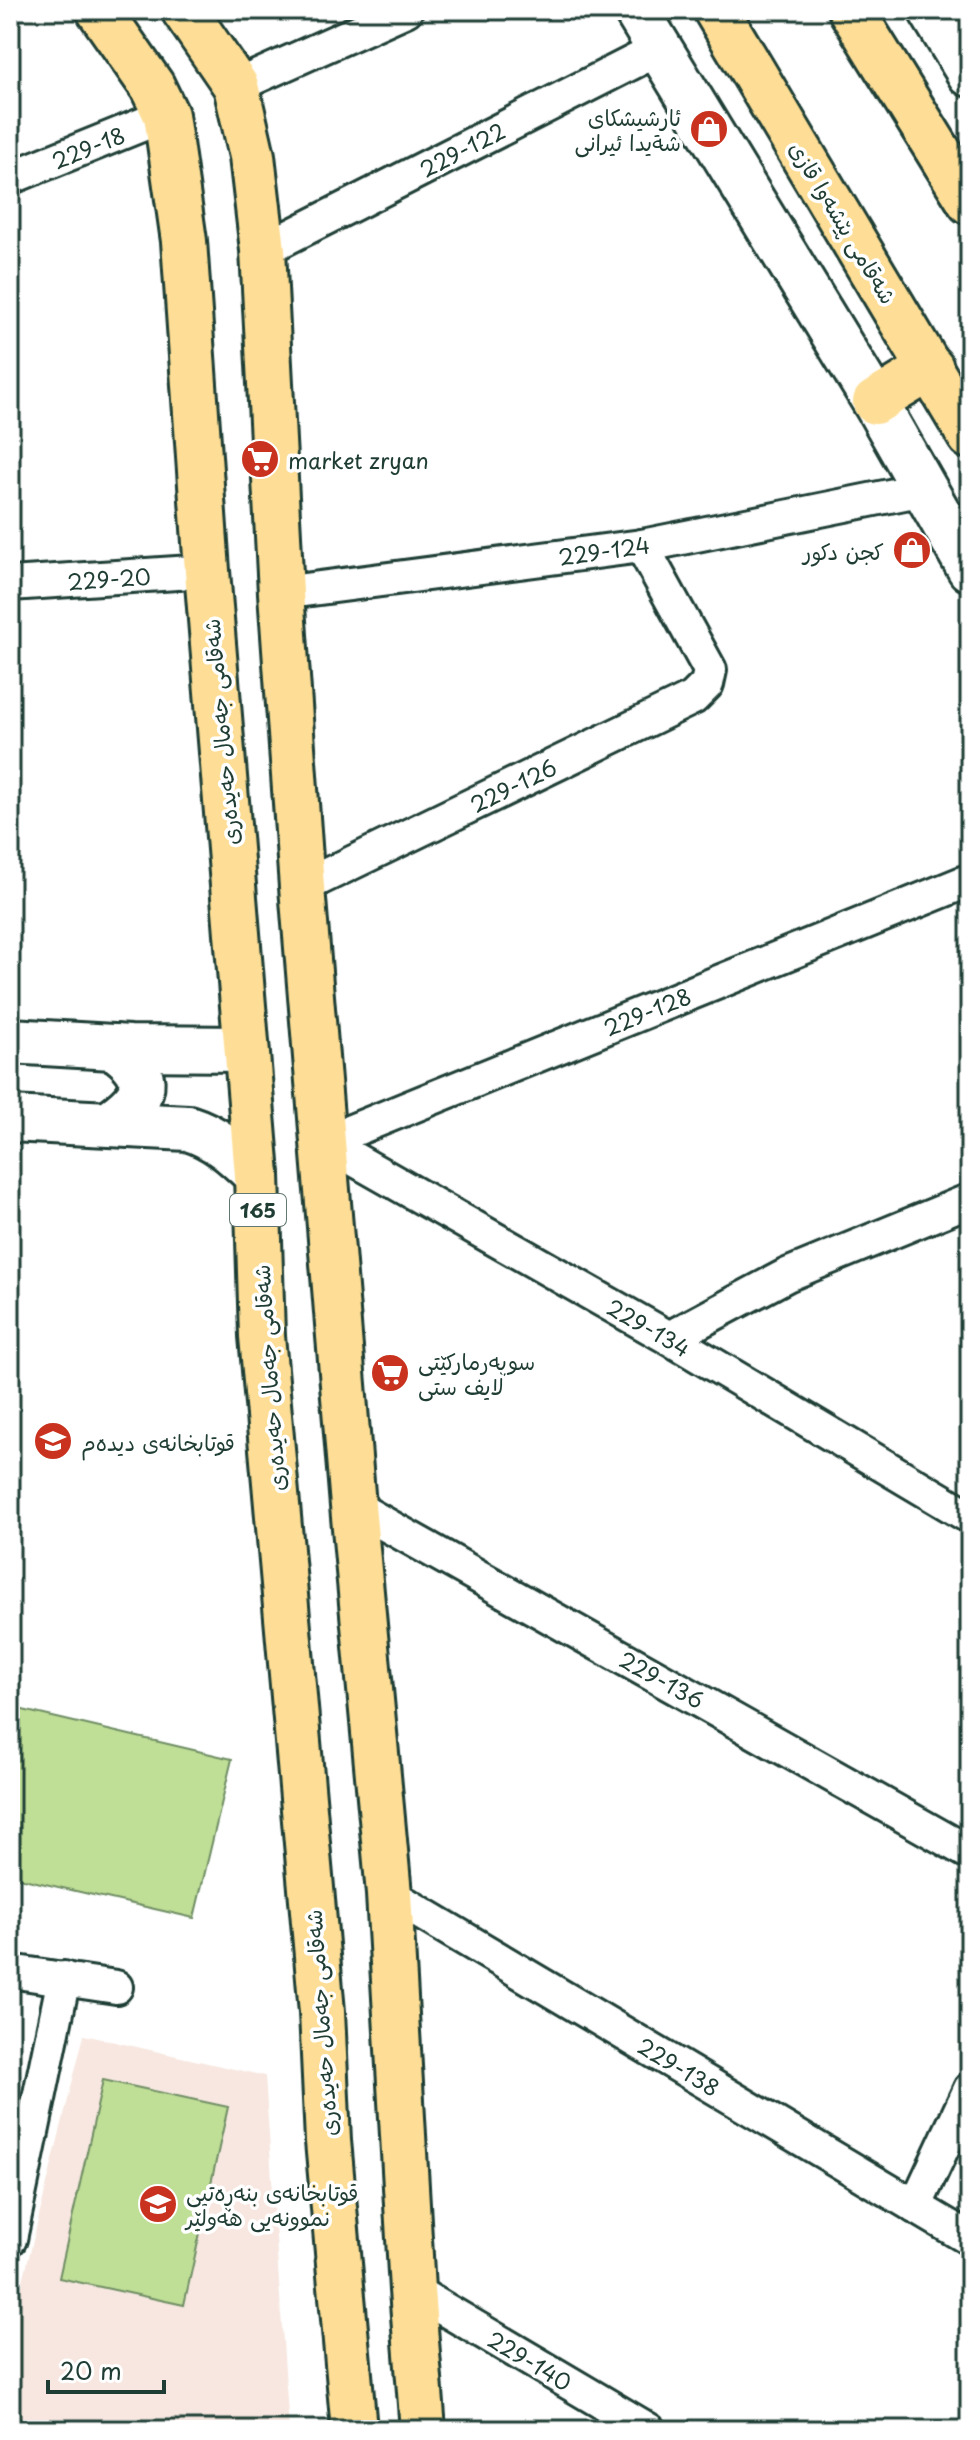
<svg xmlns="http://www.w3.org/2000/svg" width="980" height="2440" viewBox="0 0 980 2440" font-family="'Playpen Sans','Playpen Sans Arabic',sans-serif">
<style>
.built{fill:#f7e7e0}
.garden{fill:#bfde96;stroke:#6f8e65;stroke-width:2}
.lines{fill:none;stroke-linecap:round;stroke-linejoin:round}
.street-casing{stroke:#1f3d34;stroke-width:38}
.secondary-casing{stroke:#1f3d34;stroke-width:50}
.primary-casing{stroke:#1f3d34;stroke-width:50}
.highway-casing{stroke:#1f3d34;stroke-width:50}
.street{stroke:#fff;stroke-width:32}
.secondary{stroke:#fff;stroke-width:44}
.primary{stroke:#fede96;stroke-width:44}
.highway{stroke:#fede96;stroke-width:44}
.labels{text-anchor:middle;dominant-baseline:central;stroke-width:7;stroke-linejoin:round;paint-order:stroke}
.shield{fill:#fff;stroke:#627771;stroke-width:2}
.shield-label{font-size:20px;font-weight:bold;fill:#1f3d34}
.poi-label{font-size:22px;fill:#1f3d34;stroke:#fff;text-anchor:start}
.street-label{font-size:22px;fill:#1f3d34;stroke:#fff}
</style>
<rect width="100%" height="100%" fill="#fff"/>
<filter id="ink" filterUnits="userSpaceOnUse"><feTurbulence type="fractalNoise" baseFrequency=".0125" numOctaves="2"/><feDisplacementMap in="SourceGraphic" scale="16" xChannelSelector="R" yChannelSelector="G"/><feConvolveMatrix kernelMatrix="1 2 1 2 8 2 1 2 1" color-interpolation-filters="sRGB"/></filter>
<g filter="url(#ink)">
<!-- built -->
<polygon class="built" points="84,2035 265,2076 289,2430 10,2430 10,2333"/>
<!-- garden -->
<g class="garden">
<polygon points="10,1707 232,1759 194,1918 10,1876"/>
<polygon points="103,2080 228,2107 184,2305 59,2278"/>
</g>
<g class="lines">
<!-- street casing -->
<g class="street-casing">
<g id="street">
<polyline points="236,86 406,10"/>
<polyline points="10,178 166,115"/>
<polyline points="263,250 661,48"/>
<polyline points="10,584 207,571"/>
<polyline points="281,593 642,546 924,489"/>
<polyline points="302,887 693,698 707,684 710,670 642,546"/>
<polyline points="324,1142 669,1338 970,1517"/>
<polyline points="324,1142 970,880"/>
<polyline points="669,1338 787,1275 970,1200"/>
<polyline points="353,1506 970,1853"/>
<polyline points="389,1894 970,2239"/>
<polyline points="10,1971 116,1987"/>
<polyline points="915,2207 970,2089"/>
<polyline points="10,2239 64,1978"/>
<polyline points="412,2290 649,2430"/>
</g>
</g>
<!-- secondary casing -->
<g class="secondary-casing">
<g id="secondary">
<polyline points="636,10 875,402 970,569"/>
<polyline points="931,10 970,74"/>
<polyline points="10,1041 130,1048 245,1049"/>
<path d="M10 1119 188 1128C217 1137 235 1154 257 1175"/>
<path d="M109 1123C148 1097 155 1076 114 1047"/>
</g>
</g>
<!-- primary casing -->
<g class="primary-casing">
<g id="primary">
<polyline points="99,10 152,86 166,115 184,241 207,571 257,1175 262,1336 322,2012 328,2141 354,2430"/>
<polyline points="184,10 236,86 252,156 263,250 281,593 302,887 353,1506 389,1894 412,2290 423,2430"/>
</g>
</g>
<!-- highway casing -->
<g class="highway-casing">
<g id="highway">
<polyline points="716,10 970,436"/>
<polyline points="851,10 970,202"/>
<polyline points="875,402 931,368"/>
</g>
</g>
<!-- street -->
<use href="#street" class="street"/>
<!-- secondary -->
<use href="#secondary" class="secondary"/>
<!-- primary -->
<use href="#primary" class="primary"/>
<!-- highway -->
<use href="#highway" class="highway"/>
</g>
</g>
<!-- icons -->
<defs>
<g id="shop-disc" transform="scale(2)"><circle r="9.5" fill="#c8321e" stroke="#fff"/><path d="M-5-2.5h2.3a2.7 3.5 0 0 1 5.4 0H5L5.5 6h-11ZM-1.5-2.5h3a1.5 2.3 0 0 0-3 0Z" fill="#fff"/></g>
<g id="supermarket-disc" transform="scale(2)"><circle r="9.5" fill="#c8321e" stroke="#fff"/><path d="M-6-5.5h2.5l.6 2H6L4.5 2H-2.5L-4.4-4H-6ZM-1.5 3.2a1.3 1.3 0 1 0 .1 0ZM3 3.2a1.3 1.3 0 1 0 .1 0Z" fill="#fff"/></g>
<g id="school-disc" transform="scale(2)"><circle r="9.5" fill="#c8321e" stroke="#fff"/><path d="M0-5L7-2L0 1L-7-2ZM-4 1L0 2.5L4 1V4Q0 6-4 4Z" fill="#fff"/></g>
</defs>
<g fill-rule="evenodd">
<use href="#shop-disc" x="709" y="129"/>
<use href="#supermarket-disc" x="260" y="459"/>
<use href="#shop-disc" x="912" y="550"/>
<use href="#supermarket-disc" x="390" y="1373"/>
<use href="#school-disc" x="53" y="1441"/>
<use href="#school-disc" x="158" y="2204"/>
</g>
<g class="labels">
<!-- shield labels -->
<rect class="shield" x="230" y="1194" width="56" height="32" rx="6"/>
<g class="shield-label">
<text x="258" y="1210">165</text>
</g>
<!-- poi labels -->
<g class="poi-label">
<text x="681" y="116" text-anchor="end">ئارشيشكاى<tspan x="681" dy="25">شةيدا ئيرانى</tspan></text>
<text x="288" y="459">market zryan</text>
<text x="884" y="550" text-anchor="end">كجن دكور</text>
<text x="418" y="1360">سوپەرمارکێتی<tspan x="418" dy="25">لایف ستی</tspan></text>
<text x="81" y="1441">قوتابخانەی دیدەم</text>
<text x="186" y="2191">قوتابخانەی بنەڕەتیی<tspan x="186" dy="25">نموونەیی هەولێر</tspan></text>
</g>
<!-- street labels -->
<g class="street-label">
<text transform="translate(88 147) rotate(-22)">229-18</text>
<text transform="translate(462 149) rotate(-27)">229-122</text>
<text transform="translate(844 222) rotate(59)">شەقامی پێشەوا قازی</text>
<text transform="translate(604 550) rotate(-8)">229-124</text>
<text transform="translate(109 578) rotate(-4)">229-20</text>
<text transform="translate(220 732) rotate(-95)">شەقامی جەمال حەیدەری</text>
<text transform="translate(513 785) rotate(-26)">229-126</text>
<text transform="translate(647 1011) rotate(-22)">229-128</text>
<text transform="translate(649 1327) rotate(30)">229-134</text>
<text transform="translate(268 1378) rotate(-94)">شەقامی جەمال حەیدەری</text>
<text transform="translate(662 1679) rotate(29)">229-136</text>
<text transform="translate(320 2023) rotate(-94)">شەقامی جەمال حەیدەری</text>
<text transform="translate(679 2066) rotate(31)">229-138</text>
<text transform="translate(530 2360) rotate(31)">229-140</text>
</g>
</g>
<!-- margin -->
<rect width="980" height="2440" fill="none" stroke="#fff" stroke-width="40"/>
<rect x="20" y="20" width="940" height="2400" fill="none" stroke="#1f3d34" stroke-width="3" filter="url(#ink)"/>
<!-- scale -->
<path d="M48 2380v12h116v-12" fill="none" stroke="#1f3d34" stroke-width="4"/>
<text x="60" y="2380" font-size="24" fill="#1f3d34" stroke="#ffffff" stroke-width="6" paint-order="stroke">20 m</text>
</svg>
